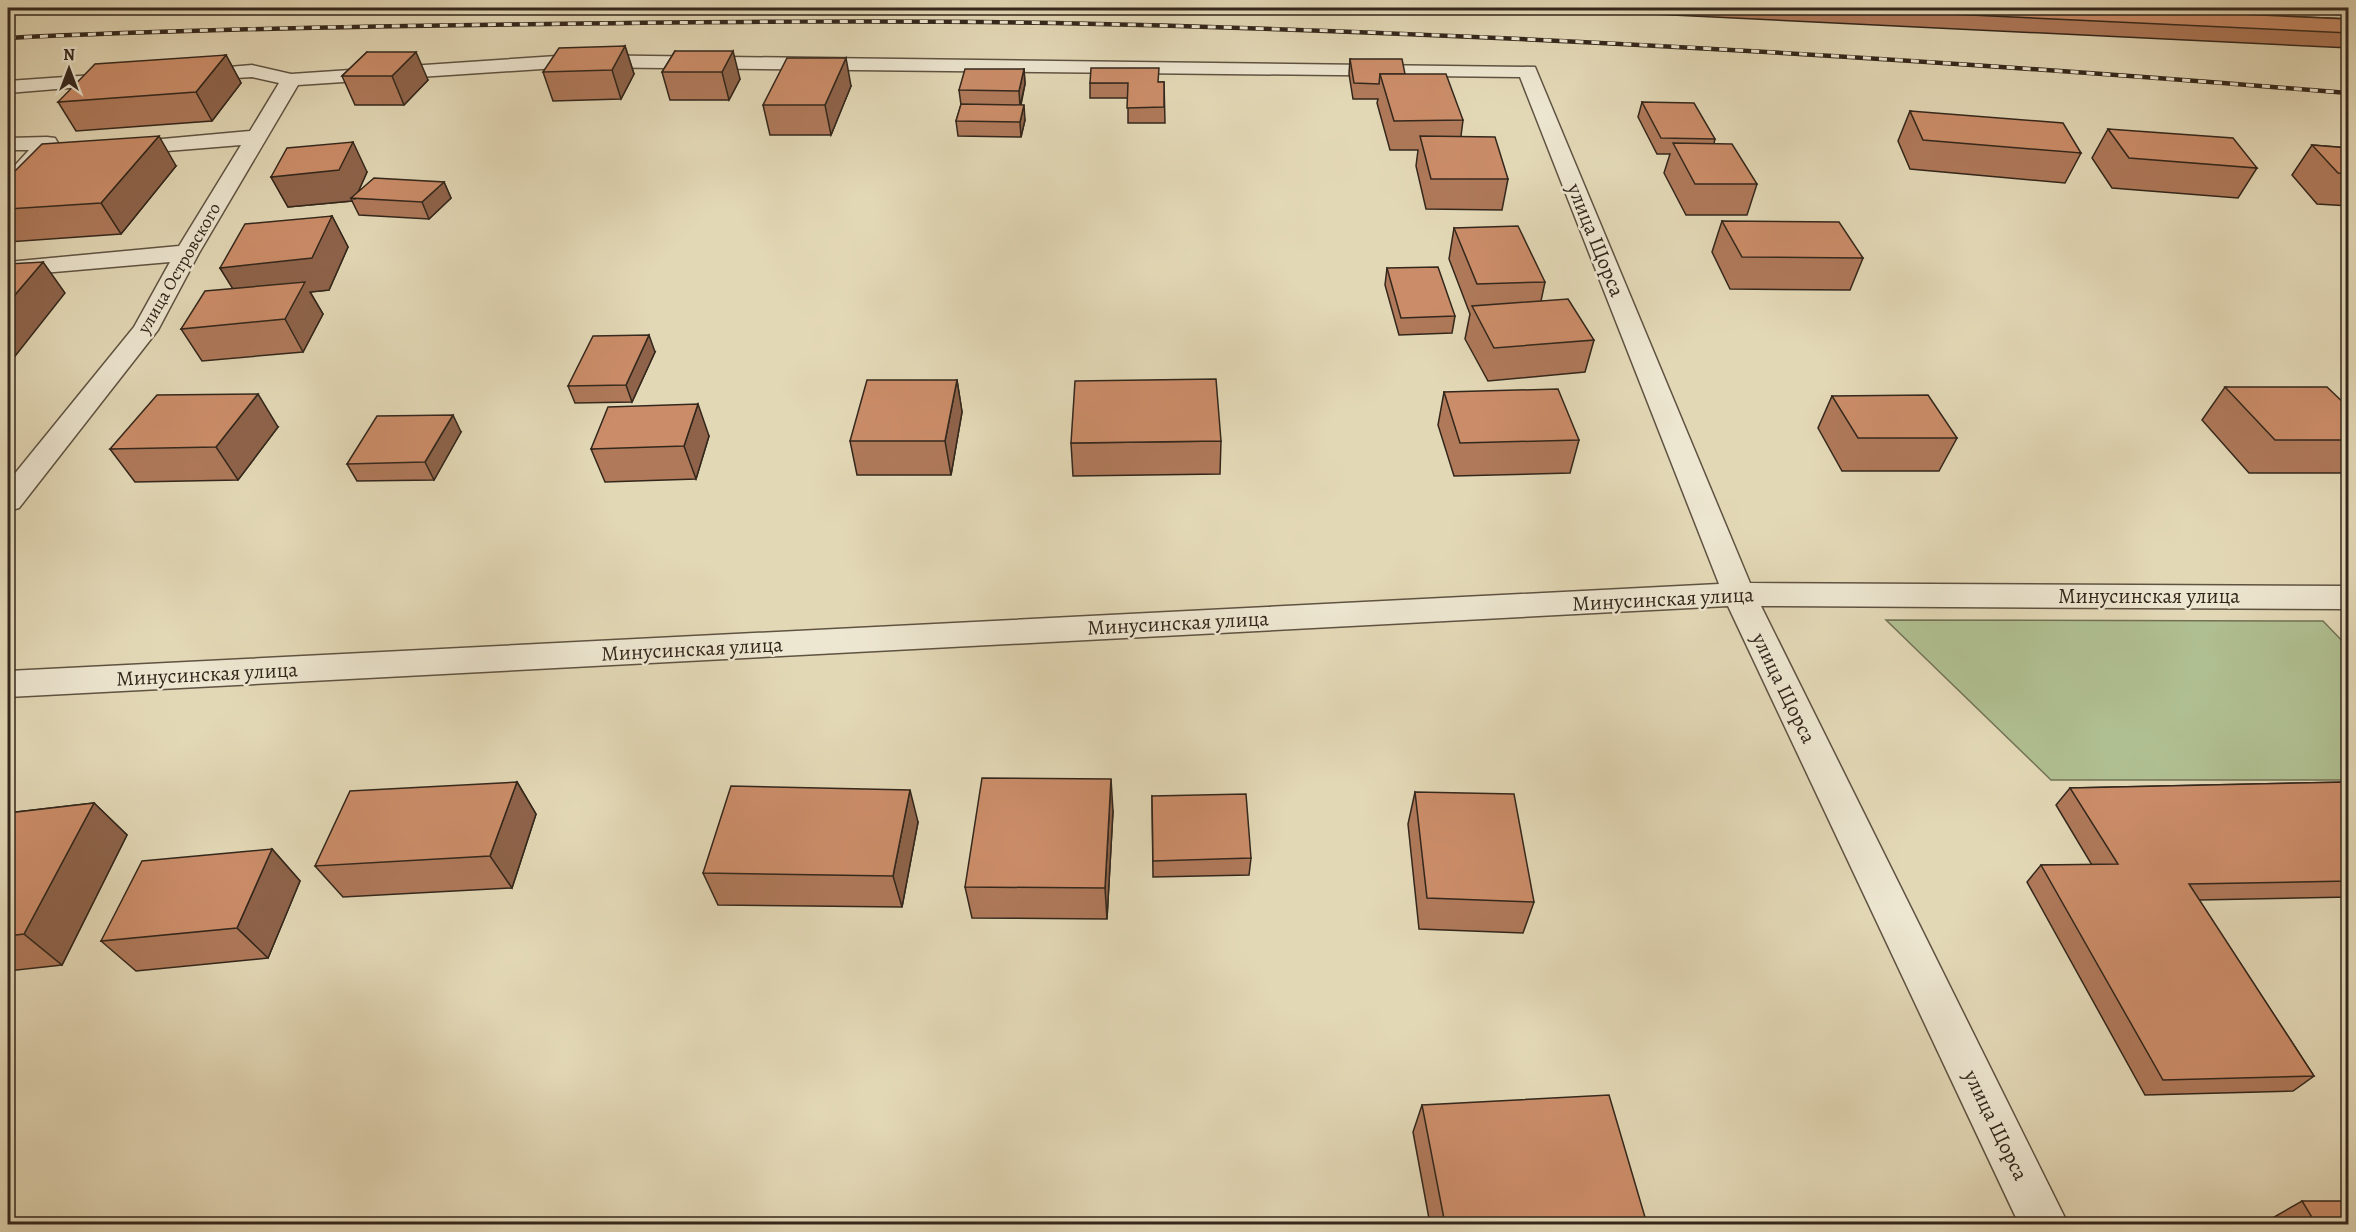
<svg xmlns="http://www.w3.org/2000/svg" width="2356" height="1232" viewBox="0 0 2356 1232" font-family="Alegreya,serif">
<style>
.green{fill:#b0bf91;stroke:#727356;stroke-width:1.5}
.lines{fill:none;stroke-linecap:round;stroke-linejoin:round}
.minor-casing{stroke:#5f5342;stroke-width:3}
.minor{fill:#ede6d0;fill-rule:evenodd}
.rail-casing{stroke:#33271c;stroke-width:4.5}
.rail{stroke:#ede6d0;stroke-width:3;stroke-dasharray:8;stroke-linecap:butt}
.wall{fill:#af795a;stroke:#33271c;stroke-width:1.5}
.shaded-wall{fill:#8e634a;stroke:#33271c;stroke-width:1.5}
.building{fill:#cb8d69;stroke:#33271c;stroke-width:1.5}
.labels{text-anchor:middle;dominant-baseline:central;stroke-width:5;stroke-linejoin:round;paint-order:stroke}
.far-street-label{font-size:18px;fill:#33271c;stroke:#ede6d0}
.street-label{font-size:21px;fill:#33271c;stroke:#ede6d0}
</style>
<rect width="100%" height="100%" fill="#e3d8b6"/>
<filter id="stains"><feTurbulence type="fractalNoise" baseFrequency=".00333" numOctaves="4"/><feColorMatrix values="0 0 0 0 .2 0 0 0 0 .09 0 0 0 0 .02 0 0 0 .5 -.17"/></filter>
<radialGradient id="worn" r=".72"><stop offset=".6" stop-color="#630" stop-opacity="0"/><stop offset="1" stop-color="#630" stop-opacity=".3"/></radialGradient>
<!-- green -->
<polygon class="green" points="1886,620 2323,621 2348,647 2348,780 2051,780"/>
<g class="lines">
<!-- minor casing -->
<g class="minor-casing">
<g id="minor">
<polygon points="572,55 1535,67 1750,583 2348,586 2348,609 1761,606 2068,1224 2019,1224 1728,606 8,697 8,671 1719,584 1520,77 572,67 298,85 199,253 158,330 19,508 8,511 8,482 134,327 170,262 8,276 8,262 179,246 241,145 118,155 110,154 107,149 110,144 118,143 250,131 279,83 252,77 189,81 182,79 179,75 182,71 252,65 291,74"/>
<polygon points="122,73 129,75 132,79 129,83 8,93 8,81"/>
<polygon points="47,137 55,138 58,143 55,148 16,191 8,193 8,173 29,150 8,150 8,138"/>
</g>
</g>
<!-- minor -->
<use href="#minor" class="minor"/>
<!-- rail casing -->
<g class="rail-casing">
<path id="rail" d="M8 38C188 29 369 26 549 24 718 22 887 20 1055 23 1487 32 1918 58 2348 93"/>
</g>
<!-- rail -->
<use href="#rail" class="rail"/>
</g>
<!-- wall -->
<g class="wall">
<polygon points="1528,8 2104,8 2349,19 2349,48"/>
<polygon points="2159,8 2349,8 2349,15"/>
<polygon points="625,46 634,74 621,99 553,101 543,72"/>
<polygon points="675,51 740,79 729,100 670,100 662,72"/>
<polygon points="367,52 428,80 404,105 355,105 342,76"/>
<polygon points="226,55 241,83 212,121 76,131 58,102"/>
<polygon points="1350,59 1405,74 1463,120 1461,136 1508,179 1502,210 1426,209 1416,166 1418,150 1390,150 1377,103 1378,99 1353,99 1349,74"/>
<polygon points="1024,69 1025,84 1021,105 1025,120 1021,137 958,136 956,121 961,105 959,90"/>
<polygon points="1164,82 1165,123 1128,123 1128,98 1090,98 1090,83"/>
<polygon points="851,86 831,135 770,135 763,105"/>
<polygon points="1642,102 1715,139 1714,143 1757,184 1747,215 1686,215 1664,173 1670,154 1657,154 1638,117"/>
<polygon points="1910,111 2081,153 2065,183 1910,169 1898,141"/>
<polygon points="2108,129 2257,168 2238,198 2112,188 2092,158"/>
<polygon points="2312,145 2349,148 2349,206 2317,204 2292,175"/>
<polygon points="176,166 121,234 8,242 8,178"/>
<polygon points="367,172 358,192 444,182 451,198 429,219 359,215 352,201 288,207 271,177"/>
<polygon points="332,216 348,247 329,290 310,292 323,314 303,352 202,361 181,329 233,288 220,268"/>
<polygon points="1722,221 1863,258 1850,290 1730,289 1712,252"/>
<polygon points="1454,228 1545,282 1541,301 1594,340 1585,372 1488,381 1465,339 1470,314 1449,259"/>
<polygon points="1387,268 1455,316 1452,333 1399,335 1385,285"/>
<polygon points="655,352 632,402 575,403 568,386"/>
<polygon points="957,380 962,412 951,475 857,475 850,441"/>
<polygon points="2225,387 2349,408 2349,473 2249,473 2202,420"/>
<polygon points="1444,392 1579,440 1570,473 1454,476 1438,425"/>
<polygon points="1832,396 1957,438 1939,471 1842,471 1818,428"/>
<polygon points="278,427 238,480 135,482 110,449"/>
<polygon points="461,432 434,480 357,481 347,464"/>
<polygon points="709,436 696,479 605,482 591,449"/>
<polygon points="1221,441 1220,474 1073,476 1071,443"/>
<polygon points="517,782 536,814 512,888 343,897 315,866"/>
<polygon points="2349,782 2349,897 2199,900 2314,1076 2293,1091 2145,1095 2027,882 2041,865 2092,865 2056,805 2070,788"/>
<polygon points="1415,792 1534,902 1523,933 1419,929 1408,824"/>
<polygon points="1152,796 1251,858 1249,875 1153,877"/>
<polygon points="94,803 127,835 62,965 8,971 8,813"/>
<polygon points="1113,811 1107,919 972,918 965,887"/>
<polygon points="918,822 902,907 718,905 703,873"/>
<polygon points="272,849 300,881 268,958 136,971 101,941"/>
<polygon points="1422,1105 1647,1224 1430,1224 1413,1132"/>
<polygon points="2302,1201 2349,1224 2262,1224"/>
</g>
<!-- shaded-wall -->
<g class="shaded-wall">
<polygon points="625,46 634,74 621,99 612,70"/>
<polygon points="733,51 740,79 729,100 722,72"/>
<polygon points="416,52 428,80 404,105 392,76"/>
<polygon points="226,55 241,83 212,121 196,92"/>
<polygon points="846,58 851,86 831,135 825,105"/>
<polygon points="1024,69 1025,84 1020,106 1019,91"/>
<polygon points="1024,105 1025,120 1021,137 1020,122"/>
<polygon points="159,136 176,166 121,234 101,203"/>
<polygon points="353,142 367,172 355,199 351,198 352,201 288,207 271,177"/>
<polygon points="444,182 451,198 429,219 422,202"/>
<polygon points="332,216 348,247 329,290 310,292 323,314 303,352 285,319 239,299 220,268"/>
<polygon points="43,262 65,293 8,365 8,303"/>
<polygon points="649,335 655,352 632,402 626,385"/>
<polygon points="957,380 962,412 951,475 945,441"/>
<polygon points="258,394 278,427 238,480 216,447"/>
<polygon points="698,404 709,436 696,479 684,446"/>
<polygon points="453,415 461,432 434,480 425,462"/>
<polygon points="1111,779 1113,811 1107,919 1105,888"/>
<polygon points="517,782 536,814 512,888 490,856"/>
<polygon points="910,790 918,822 902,907 893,876"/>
<polygon points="94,803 127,835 62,965 24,934"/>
<polygon points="272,849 300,881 268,958 237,928"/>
</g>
<!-- building -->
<g class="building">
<polygon points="1822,8 2104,8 2349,19 2349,33"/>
<polygon points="625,46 612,70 543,72 559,48"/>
<polygon points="675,51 733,51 722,72 662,72"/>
<polygon points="367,52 416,52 392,76 342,76"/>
<polygon points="226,55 196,92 58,102 95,64"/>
<polygon points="787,58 846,58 825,105 763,105"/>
<polygon points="1350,59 1402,59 1405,74 1380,74 1379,84 1354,83"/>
<polygon points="1091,68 1159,68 1158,82 1164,82 1164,107 1127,108 1128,83 1090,83"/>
<polygon points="965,69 1024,69 1019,91 959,90"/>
<polygon points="1380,74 1446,74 1463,120 1394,121"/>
<polygon points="1642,102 1694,103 1715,139 1661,138"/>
<polygon points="961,104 1024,105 1020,122 956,121"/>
<polygon points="1910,111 2063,123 2081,153 1923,140"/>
<polygon points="2108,129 2233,138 2257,168 2129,158"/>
<polygon points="159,136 101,203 8,209 8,178 42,144"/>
<polygon points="1420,136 1495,137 1508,179 1431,179"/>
<polygon points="353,142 339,170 271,177 287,148"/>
<polygon points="1673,143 1732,144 1757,184 1695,184"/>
<polygon points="2312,145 2349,148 2349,174 2338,173"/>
<polygon points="374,178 444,182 422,202 351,198"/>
<polygon points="332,216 312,258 220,268 245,224"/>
<polygon points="1722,221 1839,222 1863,258 1742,257"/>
<polygon points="1518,226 1545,282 1477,284 1454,228"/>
<polygon points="43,262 8,303 8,264"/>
<polygon points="1438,267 1455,316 1401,318 1387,268"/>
<polygon points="305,282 285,319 181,329 205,291"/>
<polygon points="1568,299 1594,340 1494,348 1472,306"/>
<polygon points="649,335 626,385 568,386 593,336"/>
<polygon points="1216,379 1221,441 1071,443 1075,381"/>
<polygon points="867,380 957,380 945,441 850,441"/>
<polygon points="2225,387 2327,387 2349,408 2349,440 2275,440"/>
<polygon points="1558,389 1579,440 1460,443 1444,392"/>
<polygon points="258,394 216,447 110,449 157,395"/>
<polygon points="1928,395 1957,438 1858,438 1832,396"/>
<polygon points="698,404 684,446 591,449 608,407"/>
<polygon points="453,415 425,462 347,464 377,416"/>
<polygon points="982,778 1111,779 1105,888 965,887"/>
<polygon points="517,782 490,856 315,866 350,791"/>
<polygon points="2349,782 2349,881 2189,884 2314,1076 2163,1080 2041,865 2118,864 2070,788"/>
<polygon points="731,786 910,790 893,876 703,873"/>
<polygon points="1415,792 1514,794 1534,902 1427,898"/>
<polygon points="1246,794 1251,858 1153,861 1152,796"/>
<polygon points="94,803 24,934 8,936 8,813"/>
<polygon points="272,849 237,928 101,941 142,861"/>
<polygon points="1609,1095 1647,1224 1445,1224 1422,1105"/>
<polygon points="2302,1201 2349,1201 2349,1224 2316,1224"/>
</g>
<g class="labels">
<!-- far-street labels -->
<g class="far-street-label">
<text transform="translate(179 268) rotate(-60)">улица Островского</text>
</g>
<!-- street labels -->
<g class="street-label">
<text transform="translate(1596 240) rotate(68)">улица Щорса</text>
<text x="2149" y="596">Минусинская улица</text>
<text transform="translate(1663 599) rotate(-3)">Минусинская улица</text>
<text transform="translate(1178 623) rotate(-3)">Минусинская улица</text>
<text transform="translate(692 649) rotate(-3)">Минусинская улица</text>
<text transform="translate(207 674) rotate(-3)">Минусинская улица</text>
<text transform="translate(1784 688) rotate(64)">улица Щорса</text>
<text transform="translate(1996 1125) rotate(64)">улица Щорса</text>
</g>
</g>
<!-- margin -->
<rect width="2356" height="1232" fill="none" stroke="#e3d8b6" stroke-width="30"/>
<rect x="9" y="9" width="2338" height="1214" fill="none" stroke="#33271c" stroke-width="3"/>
<rect x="15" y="15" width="2326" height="1202" fill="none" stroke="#33271c" stroke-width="1.5"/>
<!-- north arrow -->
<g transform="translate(69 69)" stroke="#ede6d0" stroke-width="4.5" paint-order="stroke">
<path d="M0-4.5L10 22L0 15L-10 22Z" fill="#33271c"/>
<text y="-9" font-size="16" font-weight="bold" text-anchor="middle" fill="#33271c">N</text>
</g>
<rect width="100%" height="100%" filter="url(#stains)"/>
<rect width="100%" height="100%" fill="url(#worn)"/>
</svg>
